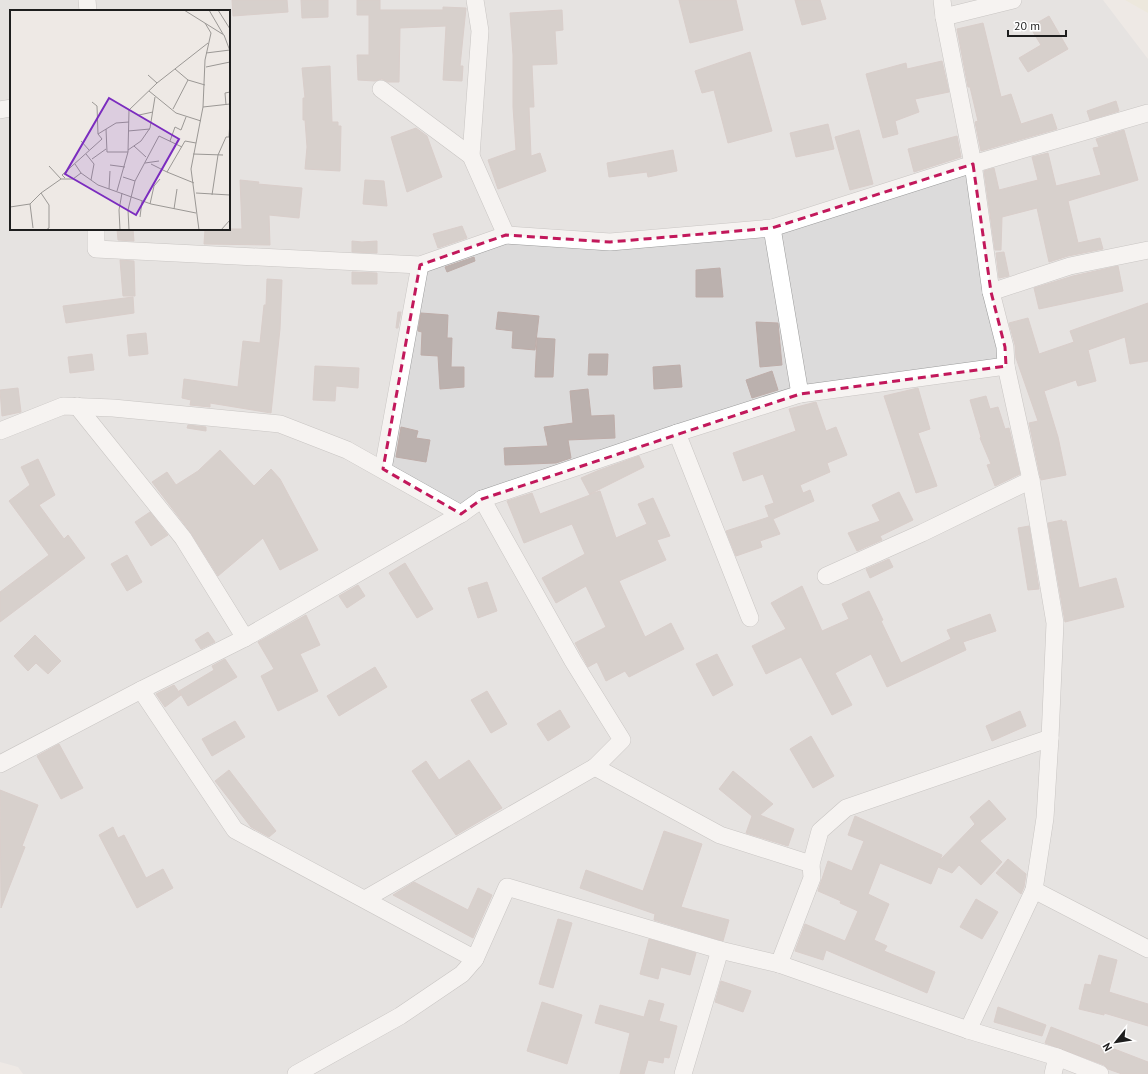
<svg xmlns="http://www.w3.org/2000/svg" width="1148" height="1074" viewBox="0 0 1148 1074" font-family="'PT Sans',sans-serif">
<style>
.residential{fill:#dcdbdb;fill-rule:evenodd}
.farmland{fill:#ebe7d2}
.building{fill:#bbb1ae;stroke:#beada9}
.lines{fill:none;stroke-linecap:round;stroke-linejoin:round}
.minor-casing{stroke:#9b9b9b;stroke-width:18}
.minor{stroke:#fff;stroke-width:17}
.marked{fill:none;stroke:#c2185b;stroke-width:3;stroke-dasharray:8 5;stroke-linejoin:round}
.inset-road{fill:none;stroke:#9b9895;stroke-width:1}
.view{fill:#7b2cbf;fill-opacity:0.15;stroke:#7b2cbf;stroke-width:2}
.inset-edge{fill:none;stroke:#1e1e1e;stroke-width:2}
</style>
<rect width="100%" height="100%" fill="#eee9e5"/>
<!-- residential -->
<path class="residential" d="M0 0H1103L1148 59V1074H23L18 1067 0 1062ZM11 11H229V229H11Z"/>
<!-- farmland -->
<polygon class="farmland" points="1125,0 1148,0 1148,13"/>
<!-- building -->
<g class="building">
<polygon points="232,0 287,0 288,12 233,16"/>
<polygon points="301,0 328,0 328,17 302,18"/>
<polygon points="357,0 380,0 380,10 443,10 443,7 466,8 460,66 463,66 462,81 443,80 446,26 400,28 399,82 388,82 382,79 375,81 358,80 357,55 369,55 369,15 357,15"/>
<polygon points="679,0 736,0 743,30 690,43"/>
<polygon points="795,0 820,0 826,19 802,25"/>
<polygon points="562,10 563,30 555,31 557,64 532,65 534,107 529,107 531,156 540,153 546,171 498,189 488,160 516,150 513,107 513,55 510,13"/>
<polygon points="1049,16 1068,49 1028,72 1019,58 1041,45 1030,27"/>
<polygon points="983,23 1001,97 1011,94 1021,124 1052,114 1057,129 981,151 975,122 978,121 970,87 968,87 957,29"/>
<polygon points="750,52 772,131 728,143 714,90 702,93 695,71"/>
<polygon points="942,61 949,92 915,99 919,112 895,121 898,134 883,138 866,74 906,63 907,69"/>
<polygon points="330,66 332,122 338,122 338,126 341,126 340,171 305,169 307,147 305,120 303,120 303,98 305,98 302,68"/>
<polygon points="1116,101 1119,111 1090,120 1087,111"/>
<polygon points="828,124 834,149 796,157 790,133"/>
<polygon points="416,128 427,136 442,177 407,192 391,137"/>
<polygon points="859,130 873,184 850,190 835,137"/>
<polygon points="1124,130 1138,180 1068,201 1078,243 1100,238 1103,249 1068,256 1049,262 1037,208 1002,217 1001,250 995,250 984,171 994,168 999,190 1038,180 1032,157 1048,153 1056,186 1101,175 1093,148 1099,147 1096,139"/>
<polygon points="957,136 961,157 914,172 908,149"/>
<polygon points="673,150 677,171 648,177 647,172 609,177 607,163"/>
<polygon points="240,180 259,182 258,184 302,188 299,218 269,215 270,245 204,244 205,229 242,229"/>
<polygon points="365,180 384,181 387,206 363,204"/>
<polygon points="462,226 467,238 438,248 433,234"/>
<polygon points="117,229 133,229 134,241 118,240"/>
<polygon points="352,241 362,242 377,241 377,253 352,252"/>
<polygon points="1004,252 1009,276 999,278 996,253"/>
<polygon points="474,257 475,261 447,272 445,267"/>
<polygon points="120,260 134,261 135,296 123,296"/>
<polygon points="1118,266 1123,291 1039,309 1034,288 1073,276"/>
<polygon points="720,268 723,297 696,297 696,270"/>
<polygon points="352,272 377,273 377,284 352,284"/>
<polygon points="267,279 282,280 280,329 271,413 210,403 210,407 190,405 191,400 182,398 184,379 238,387 243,341 260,343 264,305 266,305"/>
<polygon points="133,297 134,313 66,323 63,306"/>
<polygon points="1148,303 1148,361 1130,364 1125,337 1088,350 1096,381 1078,386 1076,380 1044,391 1058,437 1066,475 1041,480 1029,423 1038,421 1016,358 1015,345 1009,323 1028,318 1039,354 1074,342 1070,331"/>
<polygon points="398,312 401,312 398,328 396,328"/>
<polygon points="498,312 539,316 535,350 512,348 513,331 496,329"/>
<polygon points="421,313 448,315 447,338 452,338 451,367 464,367 464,387 440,389 438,356 421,355 422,332 418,331"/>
<polygon points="756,322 778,323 782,365 760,367"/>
<polygon points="146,333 148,354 129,356 127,335"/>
<polygon points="537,338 555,339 553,377 535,377"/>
<polygon points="92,354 94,370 70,373 68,357"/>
<polygon points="589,354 608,354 607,375 588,375"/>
<polygon points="680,365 682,387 654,389 653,367"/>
<polygon points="315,366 359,368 358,388 336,386 335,401 313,400"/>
<polygon points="772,371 778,390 752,398 746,380"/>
<polygon points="18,388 21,412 2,416 0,390"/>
<polygon points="918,388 930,429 918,433 937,486 916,493 884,396"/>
<polygon points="588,389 591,416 614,415 615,438 568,440 571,458 556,463 505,465 504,448 548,446 544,427 573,423 570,391"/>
<polygon points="986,396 990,409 998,407 1005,429 1009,428 1020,474 995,486 987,465 991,464 980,438 981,437 970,400"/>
<polygon points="816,402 826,431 836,427 847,455 827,463 830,472 800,485 803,493 810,490 814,501 773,519 780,534 760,541 762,547 736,556 726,531 769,517 765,506 774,503 763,474 743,481 733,453 796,431 789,409"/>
<polygon points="188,425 206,427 206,431 187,428"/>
<polygon points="401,427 418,431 416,438 430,440 426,462 396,457"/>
<polygon points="220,450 254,486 271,469 280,479 318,550 280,570 263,538 218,576 191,533 152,482 167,472 176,485 198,471"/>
<polygon points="639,456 644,467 590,494 600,491 616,538 647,524 638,504 653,498 670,536 657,540 666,560 619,581 645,637 671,623 684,649 629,677 625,671 606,681 597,662 588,667 575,643 606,627 586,586 556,603 542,578 585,554 572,524 524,543 507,501 532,493 540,514 590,495 581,478 597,471"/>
<polygon points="38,459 55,495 39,505 64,539 68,535 85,558 0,622 0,592 49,555 9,501 30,485 21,467"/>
<polygon points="899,492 913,520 880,536 882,540 857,551 848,533 880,521 872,505"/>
<polygon points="150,512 168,535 151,546 135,522"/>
<polygon points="1062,520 1062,522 1066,521 1079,588 1116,578 1124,607 1065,622 1048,523"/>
<polygon points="1029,526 1039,589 1028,590 1018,528"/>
<polygon points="127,555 142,582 127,591 111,564"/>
<polygon points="889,559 893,567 870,578 866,569"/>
<polygon points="405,563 433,609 417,618 389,573"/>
<polygon points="487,582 497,611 478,618 468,588"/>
<polygon points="358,585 365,596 347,608 339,596"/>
<polygon points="802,586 822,631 849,619 842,604 869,591 883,620 881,621 901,663 951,639 947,630 990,614 996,631 963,642 966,650 887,687 871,654 835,673 852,705 832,715 801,657 766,674 752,646 786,629 771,603"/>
<polygon points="306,615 320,645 300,654 318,691 278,711 261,676 274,669 258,642"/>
<polygon points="208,632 215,642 201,649 195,640"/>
<polygon points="35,635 61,661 48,674 36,663 28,671 14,656"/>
<polygon points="717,654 733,685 713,696 696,664"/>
<polygon points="225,659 237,677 188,706 179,691 214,670 212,666"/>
<polygon points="375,667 387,687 339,716 327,696"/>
<polygon points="174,685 181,695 165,707 156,694"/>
<polygon points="487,691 507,724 491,733 471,700"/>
<polygon points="560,710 570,727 548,741 537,724"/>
<polygon points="1020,711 1026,726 992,741 986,726"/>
<polygon points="235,721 245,737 212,756 202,739"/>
<polygon points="811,736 834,776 813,788 790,749"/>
<polygon points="59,744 83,788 61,799 37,756"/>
<polygon points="469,760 502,808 456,835 412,771 426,761 439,780"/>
<polygon points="229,770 276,831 269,837 251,827 215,781"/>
<polygon points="733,771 773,804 760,815 794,829 788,846 746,833 752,816 719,789"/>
<polygon points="0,790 38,805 22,846 25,847 1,908"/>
<polygon points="989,800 1006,819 980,841 1002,862 981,885 959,865 952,873 938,867 931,884 880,863 868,894 889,904 874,940 887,946 884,951 935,972 927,993 826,950 823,960 795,951 805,924 845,941 858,911 840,903 841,901 818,891 828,861 852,871 864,841 848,835 855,816 942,855 940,860 975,824 970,817"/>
<polygon points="113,827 118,838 124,835 146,878 163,869 173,888 137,908 99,835"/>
<polygon points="664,831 702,844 681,907 729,920 723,941 654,920 655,914 580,888 586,870 643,891"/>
<polygon points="1008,859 1026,874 1024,887 1021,894 996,873"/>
<polygon points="414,882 468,910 478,888 492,895 473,938 393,895"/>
<polygon points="976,899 998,912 982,939 960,927"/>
<polygon points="558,919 572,923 553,988 539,984"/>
<polygon points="649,939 696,953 690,975 661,967 658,979 640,974"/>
<polygon points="1099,955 1117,960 1109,992 1148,1004 1148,1026 1104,1013 1104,1015 1079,1009 1085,984 1091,985"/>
<polygon points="721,981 751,991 743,1012 715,1002"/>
<polygon points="649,1000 664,1004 659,1021 677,1026 669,1058 664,1057 663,1063 648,1060 644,1074 620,1074 630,1033 595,1023 600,1005 644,1017"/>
<polygon points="542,1002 582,1015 567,1064 527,1051"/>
<polygon points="998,1007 1046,1025 1042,1036 994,1022"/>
<polygon points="1051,1027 1103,1047 1104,1045 1148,1062 1148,1074 1122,1074 1108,1069 1104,1065 1045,1043"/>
</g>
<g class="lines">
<!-- minor casing -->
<g class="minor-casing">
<g id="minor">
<polyline points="87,0 88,11"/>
<polyline points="942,0 944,17 973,164 991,292 1005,347 1006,366 1031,480 1055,623 1050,738 1045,818 1034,890 968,1030"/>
<polyline points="944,17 1013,0"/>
<polyline points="381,89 471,156 506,235"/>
<polyline points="0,110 11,108"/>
<polyline points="471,156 480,31 475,0"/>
<polyline points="772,228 800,394"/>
<polyline points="96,229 96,249 420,265 506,235 610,242 772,228 973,164 1148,113"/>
<polyline points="991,292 1070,266 1148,250"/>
<polyline points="77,406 183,538 245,638"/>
<polyline points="0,431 63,406 113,408 280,424 347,450 461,514"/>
<polyline points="677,433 750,618"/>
<polyline points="383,469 420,265"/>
<polyline points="826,576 922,533 1031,480"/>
<polyline points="141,690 235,830 475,959 507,887 720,950 779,964 968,1030 1057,1057 1100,1074"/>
<polyline points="0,764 141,690 245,638 461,514 482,499 677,433 800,394 1006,366"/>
<polyline points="595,767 720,835 811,864"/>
<polyline points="1034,890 1148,949"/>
<polyline points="365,899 595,767 622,740 573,661 482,499"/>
<polyline points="779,964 812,878 811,864 820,831 846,808 1050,738"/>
<polyline points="296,1074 400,1016 462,974 475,959"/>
<polyline points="683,1074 720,950"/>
<polyline points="1053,1074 1057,1057"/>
</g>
</g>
<!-- minor -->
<use href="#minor" class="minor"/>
</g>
<!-- marked area -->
<path d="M0 0H1148V1074H0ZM973 164 991 292 1005 347 1006 366 800 394 482 499 461 514 383 469 420 265 506 235 610 242 772 228Z" fill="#eee9e5" fill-opacity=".55" fill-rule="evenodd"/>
<path class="marked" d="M973 164 991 292 1005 347 1006 366 800 394 482 499 461 514 383 469 420 265 506 235 610 242 772 228Z"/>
<!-- overview -->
<g transform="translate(10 10)">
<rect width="220" height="220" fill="#eee9e5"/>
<path class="inset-road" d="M174 0 214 25 220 41M199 0 213 24M208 0 220 19M196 43 220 40M196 57 220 52M165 59 178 70 195 75M138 65 147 73M139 81 166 103 191 111M82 92 87 96 88 124M216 95 215 83 220 82M193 97 220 94M163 99 178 70M129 105 143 102M96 119 97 142H118M118 121 140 119M71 131 79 140M160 131 165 117 171 120 176 107M124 136 136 147M118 140 131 131 140 118 145 87M76 144 84 154 81 170M183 144 213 145M82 149 96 139M135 153 149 151M65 154 71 163 88 175 141 194 186 203M141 154 157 162M100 155 115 157M39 156 51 169M113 167 125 171M55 168 52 165 92 129 88 124 106 113 119 112M184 173 157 162 175 131 186 133M99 179 100 161M107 181 118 142 119 100 147 73 198 33M31 183 39 195V218L36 220M186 183 220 185M202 185 208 145 216 127H219L220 111M20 194 23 218M140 194 144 176 150 169M0 197 20 194 31 183 51 169H63L71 163M164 199 167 179M130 207 132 191M110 220 109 200 112 183M119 220 118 200 125 171 149 126 172 137M189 220 181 159 193 97 195 50 201 23 195 13M211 220 220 210"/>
<path class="view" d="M99 88 169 129 126 205 55 164Z"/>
<rect width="220" height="220" class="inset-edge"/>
</g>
<!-- north arrow -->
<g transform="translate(1116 1042) rotate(240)" stroke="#ffffff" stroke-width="3" paint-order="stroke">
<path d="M0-3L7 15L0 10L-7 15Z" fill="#1e1e1e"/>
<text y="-6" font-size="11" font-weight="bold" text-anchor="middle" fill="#1e1e1e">N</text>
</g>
<!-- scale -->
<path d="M1008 30v6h58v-6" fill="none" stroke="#1e1e1e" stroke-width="2"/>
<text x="1014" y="30" font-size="12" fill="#1e1e1e" stroke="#ffffff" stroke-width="3" paint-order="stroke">20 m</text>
</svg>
